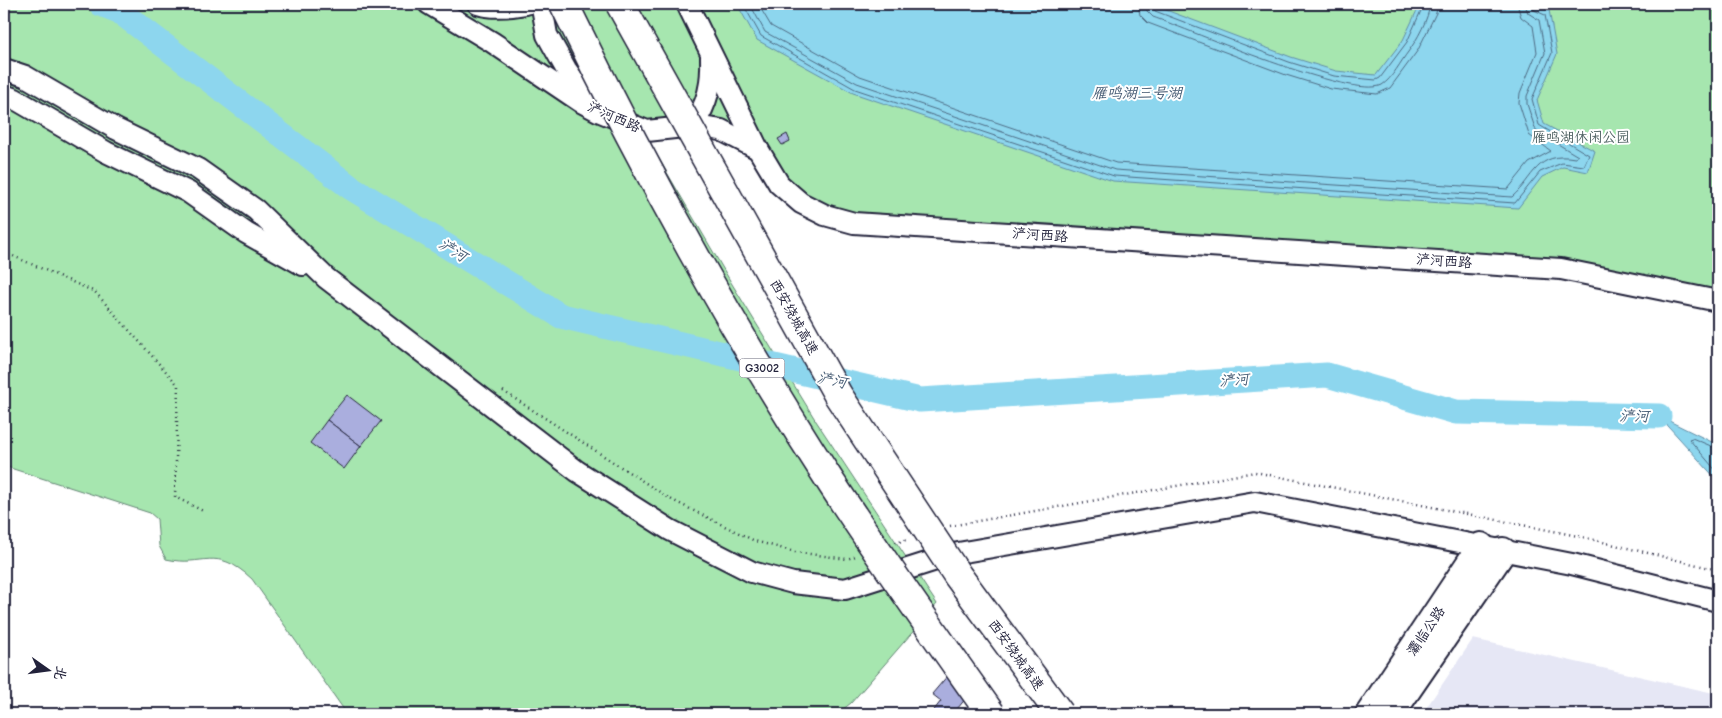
<svg xmlns="http://www.w3.org/2000/svg" width="1722" height="718" viewBox="0 0 1722 718" font-family="'Comic Neue','LXGW WenKai TC',sans-serif">
<style>
.built{fill:#e6e7f5}
.green{fill:#a6e6af;stroke:#648475}
.water{fill:#8dd6ee;stroke:#628ea6}
.lines{fill:none;stroke-linecap:round;stroke-linejoin:round}
.shore{stroke:#4d6a83;stroke-width:1}
.river{stroke:#8dd6ee;stroke-width:25}
.building{fill:#aaaede;stroke:#22223b}
.minor-casing{stroke:#22223b;stroke-width:24}
.major-casing{stroke:#22223b;stroke-width:30}
.path{stroke:#22223b;stroke-width:2.5;stroke-dasharray:1 4;stroke-linecap:butt}
.minor{stroke:#fff;stroke-width:20}
.major{stroke:#fff;stroke-width:26}
.highway-bridge-casing{stroke:#22223b;stroke-width:31;stroke-linecap:butt}
.highway-bridge{stroke:#fff;stroke-width:28}
.labels{text-anchor:middle;dominant-baseline:central;stroke-width:4;stroke-linejoin:round;paint-order:stroke}
.shield{fill:#fff;stroke:#646476;stroke-width:1}
.shield-label{font-size:12px;font-weight:bold;fill:#22223b}
.street-label{font-size:14px;fill:#22223b;stroke:#fff}
.park-label{font-size:14px;fill:#4a5d5e;stroke:#fff}
.water-label{font-size:15px;font-style:italic;fill:#425871;stroke:#fff}
</style>
<rect width="100%" height="100%" fill="#fff"/>
<filter id="ink" filterUnits="userSpaceOnUse"><feTurbulence type="fractalNoise" baseFrequency=".02" numOctaves="2"/><feDisplacementMap in="SourceGraphic" scale="10" xChannelSelector="R" yChannelSelector="G"/><feConvolveMatrix kernelMatrix="1 2 1 2 8 2 1 2 1" color-interpolation-filters="sRGB"/></filter>
<g filter="url(#ink)">
<!-- built -->
<polygon class="built" points="1473,639 1718,694 1718,714 1422,714"/>
<!-- green -->
<path class="green" d="M4 4H1718V301L1560 269 825 215 721 130 647 131 492 42 418 4 577 101 655 152 732 284 816 421 937 604 851 703 837 714H347L252 579C214 544 205 568 166 559L159 546 157 519 150 513 4 466Z"/>
<!-- water -->
<g class="water">
<polygon points="737,4 1150,4 1291,57 1336,71 1376,75 1403,40 1420,4 1529,4 1549,10 1557,54 1537,100 1544,124 1595,151 1588,172 1563,167 1542,177 1518,208 1113,181 853,93 757,40"/>
<polygon points="1659,416 1718,445 1718,481"/>
</g>
<g class="lines">
<!-- shore -->
<g class="shore">
<polyline points="743,4 761,36 855,89 1114,176 1515,203 1540,172 1562,163 1584,166 1589,155 1539,125 1532,99 1552,53 1545,15 1534,10 1531,4"/>
<path d="M750 4 765 32 857 83 1115 170 1512 197C1534 178 1536 151 1575 158L1578 156 1536 131 1527 104V96L1545 53 1539 20 1528 13 1525 4"/>
<polyline points="758,4 771,26 860,76 1116,163 1508,189 1529,163 1551,151 1529,135 1519,103 1520,93 1537,52 1533,26 1521,17 1517,4"/>
<polyline points="1138,4 1140,15 1148,23 1286,75 1331,89 1377,94 1390,88 1418,50 1436,13 1438,4"/>
<path d="M1145 4 1147 11 1153 17C1190 30 1353 100 1382 85 1392 79 1401 61 1408 52 1417 40 1429 18 1430 4"/>
<polyline points="1152,4 1155,11 1289,62 1334,76 1376,80 1380,78 1407,42 1424,4"/>
<polyline points="1718,449 1692,438 1689,439 1718,473"/>
</g>
<!-- river -->
<polyline class="river" points="101,4 119,11 350,187 561,316 920,400 1327,375 1456,412 1659,416"/>
</g>
<!-- building -->
<g class="building">
<polygon points="787,134 790,141 782,145 778,139"/>
<polygon points="347,395 381,421 361,446 327,420"/>
<polygon points="327,420 361,446 344,469 310,443"/>
<polygon points="949,674 971,692 953,714 931,714 941,701 932,694"/>
</g>
<g class="lines">
<!-- minor casing -->
<g class="minor-casing">
<g id="minor">
<polyline points="429,4 492,42 581,102 598,111 647,131 693,126 721,130 758,149 779,184 801,203 825,215 854,223 1561,269 1718,301"/>
<path d="M478 4C493 9 510 7 526 4"/>
<polyline points="544,4 542,7 547,35 566,69 589,101"/>
<polyline points="687,4 758,149"/>
<polyline points="4,69 25,76 116,129 198,169 256,210 326,278 577,471 670,530 752,572 793,583 845,589 958,553 1255,502 1572,564 1718,601"/>
<polyline points="4,95 15,99 106,152 188,192 246,233 303,265"/>
<path d="M693 126C708 102 712 85 711 57"/>
</g>
</g>
<!-- major casing -->
<g class="major-casing">
<g id="major">
<polyline points="1369,714 1481,546"/>
<polyline points="1391,714 1503,551"/>
</g>
</g>
<!-- path -->
<g class="path">
<polyline points="4,252 95,292 178,385 175,497 203,511"/>
<polyline points="503,391 672,500 755,541 795,552 847,559 856,556"/>
<polyline points="950,526 1255,472 1578,536 1718,570"/>
<polyline points="895,543 909,539"/>
</g>
<!-- minor -->
<use href="#minor" class="minor"/>
<!-- major -->
<use href="#major" class="major"/>
<!-- highway-bridge casing -->
<g class="highway-bridge-casing">
<g id="highway-bridge">
<path d="M564 4C644 169 732 330 832 484 883 562 937 638 991 714"/>
<polyline points="620,4 838,395 958,576 1060,714"/>
</g>
</g>
<!-- highway-bridge -->
<use href="#highway-bridge" class="highway-bridge"/>
</g>
</g>
<g class="labels">
<!-- shield labels -->
<rect class="shield" x="739.5" y="358.5" width="45" height="19" rx="4"/>
<g class="shield-label">
<text x="762" y="368">G3002</text>
</g>
<!-- street labels -->
<g class="street-label">
<text transform="translate(614 117) rotate(24)">浐河西路</text>
<text transform="translate(1040 235) rotate(4)">浐河西路</text>
<text transform="translate(1444 261) rotate(4)">浐河西路</text>
<text transform="translate(794 317) rotate(61)">西安绕城高速</text>
<text transform="translate(1426 631) rotate(-56)">灞临公路</text>
<text transform="translate(1016 655) rotate(54)">西安绕城高速</text>
</g>
<!-- park labels -->
<g class="park-label">
<text x="1581" y="137">雁鸣湖休闲公园</text>
</g>
<!-- water labels -->
<g class="water-label">
<text x="1137" y="93">雁鸣湖三号湖</text>
<text transform="translate(453 250) rotate(32)">浐河</text>
<text transform="translate(832 380) rotate(13)">浐河</text>
<text transform="translate(1234 380) rotate(-4)">浐河</text>
<text transform="translate(1634 416) rotate(1)">浐河</text>
</g>
</g>
<!-- margin -->
<rect width="1722" height="718" fill="none" stroke="#fff" stroke-width="20"/>
<rect x="10" y="10" width="1702" height="698" fill="none" stroke="#22223b" stroke-width="2" filter="url(#ink)"/>
<!-- north arrow -->
<g transform="translate(48 670) rotate(104)" stroke="#ffffff" stroke-width="4" paint-order="stroke">
<path d="M0-4L9 19L0 12L-9 19Z" fill="#22223b"/>
<text y="-8" font-size="14" font-weight="bold" text-anchor="middle" fill="#22223b">北</text>
</g>
</svg>
